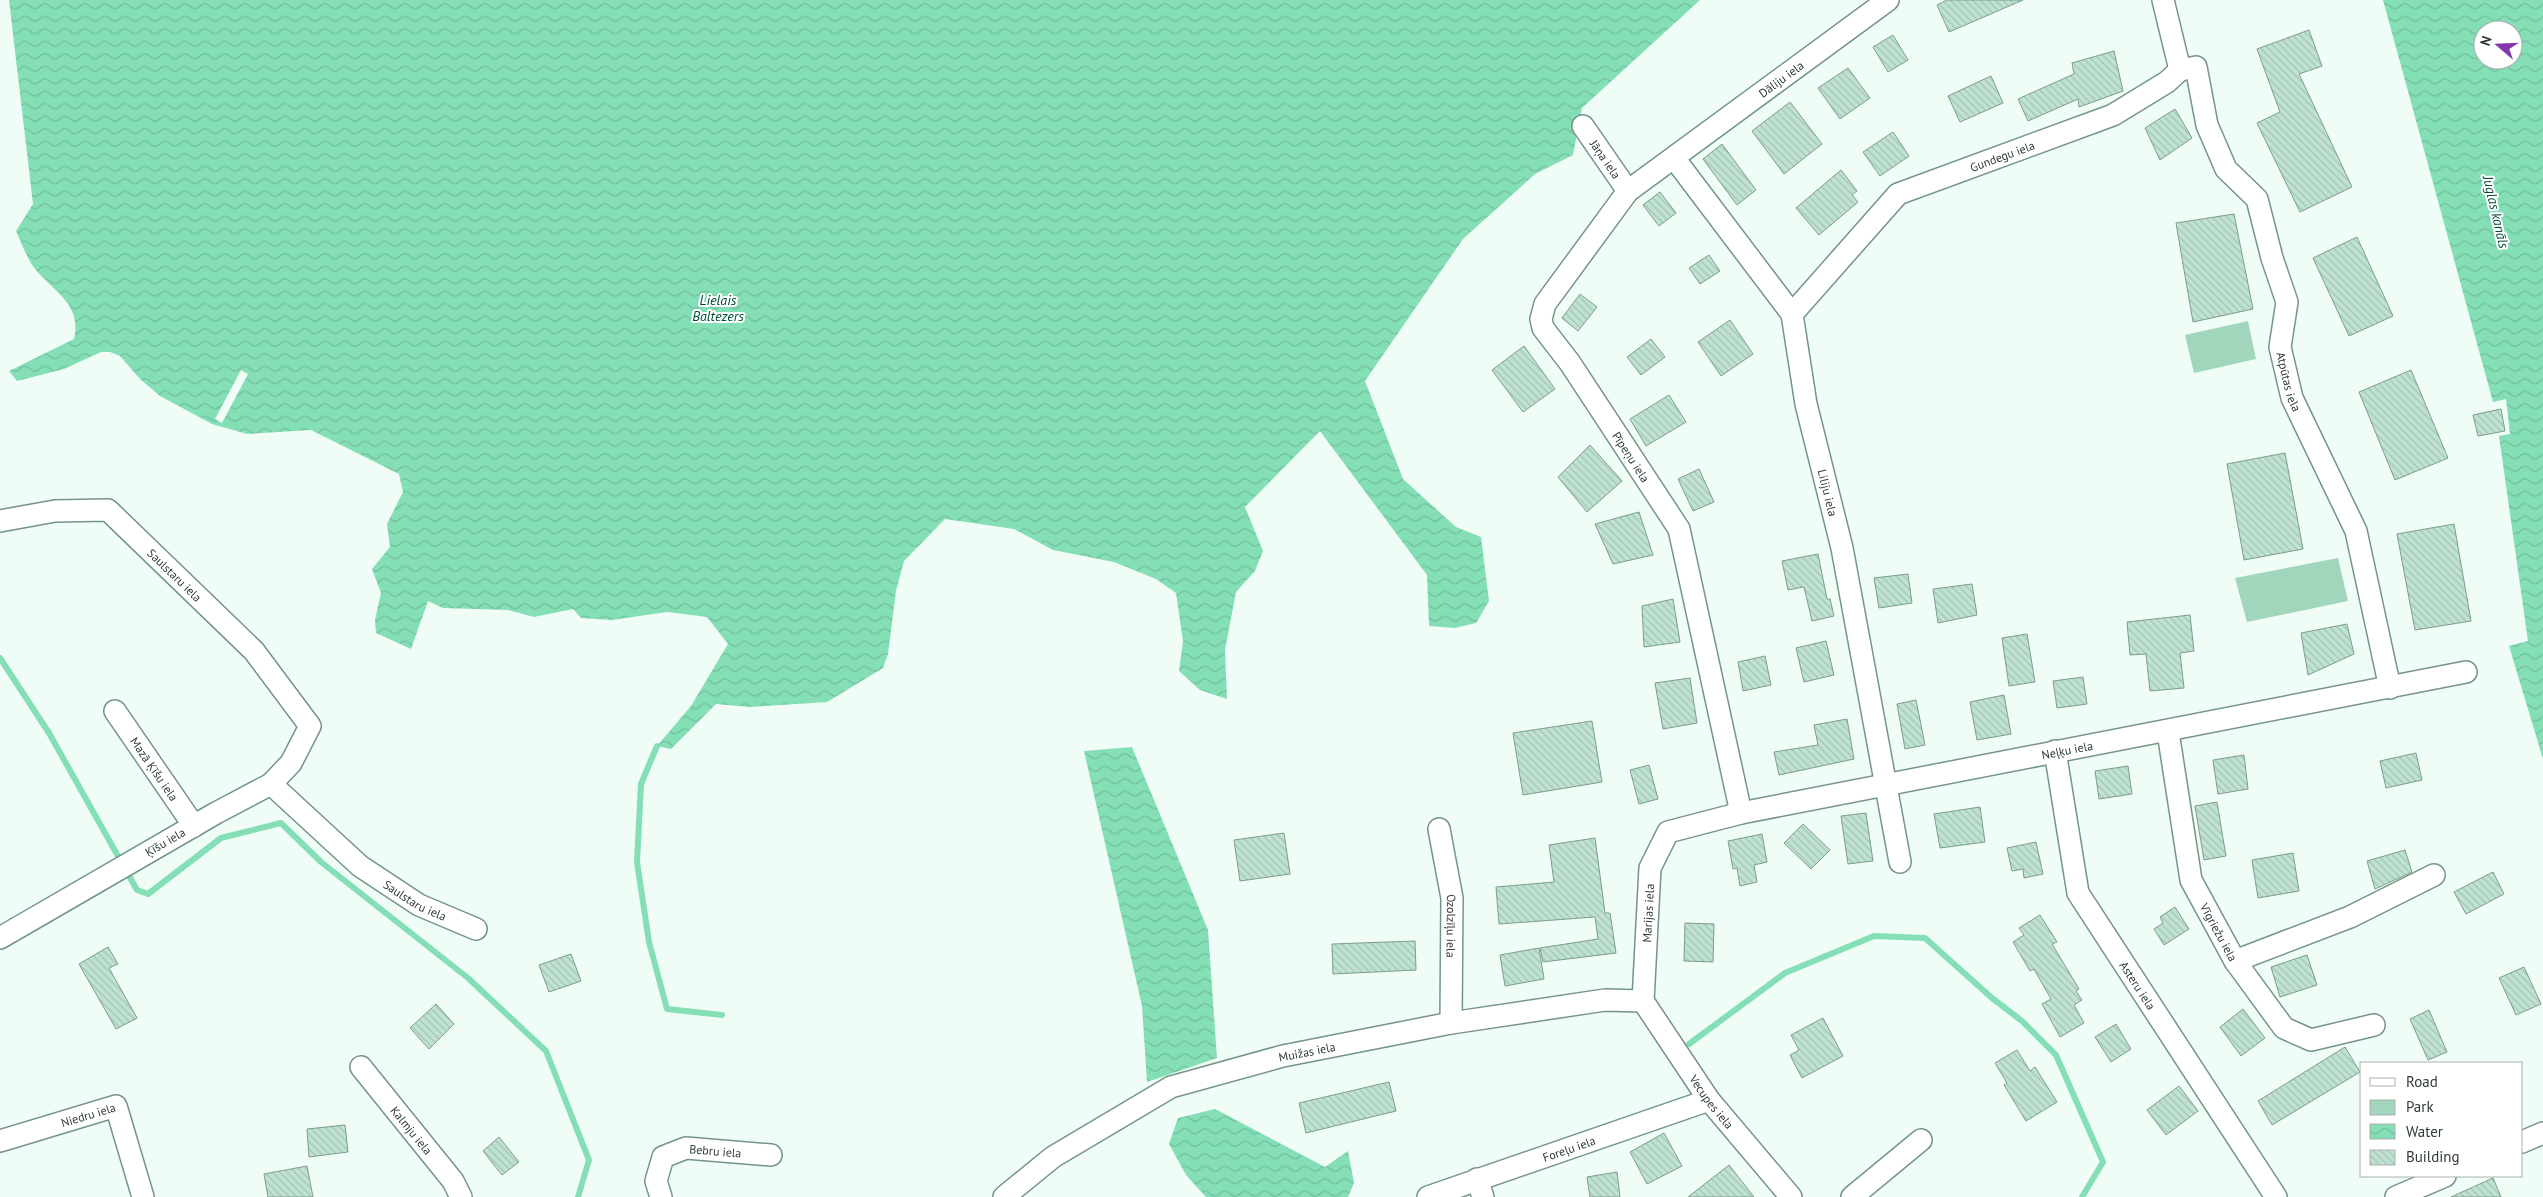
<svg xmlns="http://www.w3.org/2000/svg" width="2543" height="1197" viewBox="0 0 2543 1197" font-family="'PT Sans',sans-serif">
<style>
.green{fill:#a1d6bd}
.water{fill:url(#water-waves);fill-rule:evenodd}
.pier{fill:#effdf6}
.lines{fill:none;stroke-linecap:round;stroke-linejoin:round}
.stream{stroke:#84deb6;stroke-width:6}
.building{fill:url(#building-back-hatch);stroke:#7c9d8d}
.street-casing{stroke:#759586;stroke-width:24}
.street{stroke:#fff;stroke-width:21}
.labels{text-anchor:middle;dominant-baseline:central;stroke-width:4;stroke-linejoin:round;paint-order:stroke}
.street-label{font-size:12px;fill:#2e3c35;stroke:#fff}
.water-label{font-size:14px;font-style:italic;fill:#004d35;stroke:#fff}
</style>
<defs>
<pattern id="water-waves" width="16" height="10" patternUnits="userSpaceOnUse" patternTransform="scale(1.25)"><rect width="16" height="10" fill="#84deb6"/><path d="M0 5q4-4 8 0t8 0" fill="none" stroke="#72bf9d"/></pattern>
<pattern id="building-back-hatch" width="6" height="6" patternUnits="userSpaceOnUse" patternTransform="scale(1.25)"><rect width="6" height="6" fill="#bfe2d1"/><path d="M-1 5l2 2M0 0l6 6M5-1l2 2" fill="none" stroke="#a4c3b4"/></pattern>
</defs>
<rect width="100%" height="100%" fill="#effdf6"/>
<!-- green -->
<g class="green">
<polygon points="2248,321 2256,359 2194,373 2185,335"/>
<polygon points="2338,558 2348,601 2247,622 2235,578"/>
</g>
<!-- water -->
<g class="water">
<path d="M9 0H1700L1582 108 1573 155 1535 174 1463 239 1365 381 1403 479 1456 527 1481 537 1489 601 1476 623 1455 628 1429 626 1427 575 1320 431 1245 507 1263 551 1255 571 1236 592 1225 650 1227 699 1200 690 1179 671 1183 641 1176 593 1156 579 1114 562 1053 550 1014 529 945 519 904 561 896 591 888 654 883 668 827 702 749 707 716 704 671 749 657 746 691 706 728 644 707 617 667 612 612 620 581 618 573 609 534 617 508 610 443 608 428 601 411 649 376 633 375 620 381 593 372 569 390 547 387 524 403 492 399 474 311 430 247 434 212 424 160 396 140 379 120 356 110 352H101L64 369 17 381 9 371 74 339C83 300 47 289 31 263 25 253 21 242 16 231L33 204Z"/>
<path d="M2383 0H2543V759L2509 646 2528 641 2499 436 2510 434 2506 399 2493 402ZM2483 30H2513V60H2483Z"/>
<polygon points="1132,747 1208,930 1217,1058 1147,1082 1142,1006 1084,751"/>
<polygon points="1215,1109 1325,1167 1348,1151 1354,1183 1348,1197 1206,1197 1186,1175 1169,1144 1178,1118"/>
</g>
<!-- pier -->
<polygon class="pier" points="241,370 248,374 222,423 215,419"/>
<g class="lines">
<!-- stream -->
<g class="stream">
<polyline points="0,658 49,733 137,890 148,894 221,838 281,823 321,862 468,978 546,1051 589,1160 578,1197"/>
<polyline points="657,746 641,784 637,862 649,942 667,1009 722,1015"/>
<polyline points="1689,1044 1785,973 1874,936 1925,938 1992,998 2022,1021 2056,1055 2103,1162 2082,1197"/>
</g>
</g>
<!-- building -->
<g class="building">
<polygon points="1947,0 2023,0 1949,32 1937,5"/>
<polygon points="2309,30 2322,66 2299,74 2352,187 2300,212 2257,123 2280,112 2257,49"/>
<polygon points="1893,35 1908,60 1888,72 1873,47"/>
<polygon points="2114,51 2123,91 2079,107 2078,99 2028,121 2018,99 2074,74 2072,63"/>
<polygon points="1848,68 1870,98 1840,119 1818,88"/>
<polygon points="1991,76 2003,103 1960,122 1948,96"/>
<polygon points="1790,102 1822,144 1784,174 1752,131"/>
<polygon points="2175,109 2192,138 2160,160 2145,128"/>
<polygon points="1893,132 1909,156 1880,176 1863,152"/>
<polygon points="1722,144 1756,190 1737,205 1703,159"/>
<polygon points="1841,170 1857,191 1852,195 1858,202 1819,235 1796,208"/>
<polygon points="1660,192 1676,213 1659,226 1643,205"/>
<polygon points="2234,214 2253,309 2193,322 2176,223"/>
<polygon points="2357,237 2393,316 2349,336 2313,258"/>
<polygon points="1709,255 1720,271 1700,284 1689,268"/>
<polygon points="1580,294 1597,307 1578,331 1562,318"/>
<polygon points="1730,320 1753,354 1721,376 1698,342"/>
<polygon points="1651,339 1665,357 1641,375 1627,357"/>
<polygon points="1524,346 1555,389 1523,412 1492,370"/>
<polygon points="2411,370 2448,458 2395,480 2359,392"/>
<polygon points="1669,395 1686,422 1646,446 1630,419"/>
<polygon points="2501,409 2505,431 2478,436 2473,415"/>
<polygon points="1590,445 1622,481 1587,512 1558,477"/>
<polygon points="2285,453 2303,549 2244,560 2227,464"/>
<polygon points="1699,469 1714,502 1693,511 1678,479"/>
<polygon points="1639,512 1653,555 1613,564 1595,524"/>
<polygon points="2454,524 2471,621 2415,630 2397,534"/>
<polygon points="1818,554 1827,599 1830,599 1834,616 1812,621 1804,587 1788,590 1782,561"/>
<polygon points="1908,574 1912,603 1879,608 1874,578"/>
<polygon points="1972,584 1977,615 1938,623 1933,589"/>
<polygon points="1673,599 1680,642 1644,647 1642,606"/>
<polygon points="2190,615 2194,651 2180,653 2184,688 2150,691 2146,654 2130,655 2127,622"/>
<polygon points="2347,624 2354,654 2308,675 2301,633"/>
<polygon points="2027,634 2035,682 2009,686 2002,638"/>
<polygon points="1826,641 1834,675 1804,682 1796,648"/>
<polygon points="1765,656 1771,685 1743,691 1738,662"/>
<polygon points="2083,677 2087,704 2057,708 2053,681"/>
<polygon points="1690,678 1697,723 1663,729 1655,683"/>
<polygon points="2004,695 2011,734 1977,740 1970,702"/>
<polygon points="1916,700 1925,745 1905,749 1897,704"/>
<polygon points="1847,719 1854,759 1779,775 1774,752 1818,745 1814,725"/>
<polygon points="1592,721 1602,782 1523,795 1513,733"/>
<polygon points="2416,753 2422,780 2386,788 2380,761"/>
<polygon points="2244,755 2248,789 2218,794 2213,760"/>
<polygon points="1649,765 1658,799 1639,804 1630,770"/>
<polygon points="2128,766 2132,794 2099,799 2095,771"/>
<polygon points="2217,802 2226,856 2204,860 2195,806"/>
<polygon points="1980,807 1985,842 1940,848 1934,814"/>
<polygon points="1866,813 1873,861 1848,864 1841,816"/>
<polygon points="1803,824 1830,850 1811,869 1784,843"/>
<polygon points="1284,833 1290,874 1240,881 1234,840"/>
<polygon points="1762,834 1767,862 1754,865 1757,882 1740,886 1737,868 1733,869 1728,841"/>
<polygon points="1595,838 1605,913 1610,913 1616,953 1543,962 1540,948 1598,939 1595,917 1499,924 1496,887 1554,882 1549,845"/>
<polygon points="2036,842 2043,874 2024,878 2023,869 2012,871 2007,848"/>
<polygon points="2405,850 2412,872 2375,889 2367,861"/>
<polygon points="2293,853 2299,891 2258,898 2252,860"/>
<polygon points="2493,872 2504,894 2466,914 2454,892"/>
<polygon points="2175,907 2189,929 2164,945 2154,929 2163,923 2160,917"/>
<polygon points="2040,915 2057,942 2052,944 2079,989 2076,991 2082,1000 2074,1005 2084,1023 2060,1037 2042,1004 2051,999 2034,969 2030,971 2013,942 2024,935 2019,928"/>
<polygon points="1685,923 1714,924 1713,962 1684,961"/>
<polygon points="1415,941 1416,970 1333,974 1332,944"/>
<polygon points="108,947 118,964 109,968 137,1018 116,1029 79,964"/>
<polygon points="1539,948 1544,979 1505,986 1500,955"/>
<polygon points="571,954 581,981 549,992 539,965"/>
<polygon points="2307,955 2317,985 2280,997 2271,967"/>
<polygon points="2524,967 2541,1004 2516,1015 2499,978"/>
<polygon points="436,1004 454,1024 429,1049 410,1028"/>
<polygon points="2243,1009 2265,1038 2241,1056 2220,1027"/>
<polygon points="2429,1010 2447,1052 2428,1060 2410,1019"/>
<polygon points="1823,1018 1843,1056 1802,1078 1790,1055 1799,1050 1791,1035"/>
<polygon points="2116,1024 2131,1049 2111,1062 2095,1037"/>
<polygon points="2345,1047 2360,1072 2272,1125 2258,1101"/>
<polygon points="2017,1050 2030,1071 2035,1067 2057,1102 2026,1121 2004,1085 2007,1083 1995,1063"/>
<polygon points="1389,1082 1396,1111 1306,1133 1299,1103"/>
<polygon points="2179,1086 2198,1111 2166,1135 2147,1110"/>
<polygon points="345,1125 348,1152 309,1157 307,1129"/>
<polygon points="1664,1133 1682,1166 1647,1184 1630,1152"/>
<polygon points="499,1137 519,1162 502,1175 483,1151"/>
<polygon points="1729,1165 1754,1197 1688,1197"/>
<polygon points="307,1166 313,1197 268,1197 264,1174"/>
<polygon points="1617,1172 1620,1197 1590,1197 1587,1177"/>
<polygon points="2493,1178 2501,1197 2451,1197"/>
</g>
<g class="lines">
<!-- street casing -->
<g class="street-casing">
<g id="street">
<path id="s1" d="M2180 70 2196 67 2207 125 2226 169 2257 199 2272 258 2287 302 2280 347 2292 398 2356 531 2390 688"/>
<path id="s2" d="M1583 126 1628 191"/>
<path id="s3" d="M1674 158 1792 314 1806 404 1842 548 1900 862"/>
<path id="s4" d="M1792 314 1898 194 2113 115 2167 82 2180 70 2163 0"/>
<path id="s5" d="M0 521 55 511 108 510 254 651 310 726 291 763 271 784 216 813 0 938"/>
<path id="s6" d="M115 711 194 826"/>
<path id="s7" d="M2168 732 2191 880 2235 961 2284 1028 2311 1040 2374 1025"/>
<path id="s8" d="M2055 751 2078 893 2276 1197"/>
<path id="s9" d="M271 784 360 866 419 905 476 929"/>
<path id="s10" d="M1741 813 1679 529 1570 363 1543 328 1541 319 1545 304 1628 191 1888 0"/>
<path id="s11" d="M1439 829 1452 898 1451 1023"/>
<polyline points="2235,961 2350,917 2434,875"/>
<path id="s12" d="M1643 1001 1650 868 1668 832 1741 813 2466 672"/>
<path id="s13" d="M1643 1001 1709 1100 1791 1197"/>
<path id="s14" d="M361 1067 453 1181 461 1197"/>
<path id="s15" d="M0 1141 116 1106 143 1197"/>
<polyline points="2522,1142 2543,1133"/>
<polyline points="1477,1179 1483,1197"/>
<path id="s16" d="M661 1197 656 1181 663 1157 686 1148 771 1155"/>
<path id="s17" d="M1004 1197 1053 1157 1171 1087 1283 1056 1451 1023 1605 1000 1643 1001"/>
<path id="s18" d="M1428 1197 1709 1100"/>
<polyline points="1852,1197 1921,1140"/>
<polyline points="2396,1197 2445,1176"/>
</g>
</g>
<!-- street -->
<use href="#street" class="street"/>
</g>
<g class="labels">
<!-- street labels -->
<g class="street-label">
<text stroke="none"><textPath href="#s10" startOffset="888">Dāliju iela</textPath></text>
<text stroke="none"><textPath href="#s4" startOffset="271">Gundegu iela</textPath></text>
<text stroke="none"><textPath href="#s2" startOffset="40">Jāņa iela</textPath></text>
<text stroke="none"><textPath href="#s1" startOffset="355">Atpūtas iela</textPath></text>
<text transform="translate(1631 457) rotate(57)">Pīpeņu iela</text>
<text stroke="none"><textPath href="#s3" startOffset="378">Liliju iela</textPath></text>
<text stroke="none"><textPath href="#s5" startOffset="202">Saulstaru iela</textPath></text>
<text stroke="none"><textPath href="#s12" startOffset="581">Neļķu iela</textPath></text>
<text stroke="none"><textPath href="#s6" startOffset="70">Mazā Ķīšu iela</textPath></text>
<text transform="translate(165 842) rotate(-30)">Ķīšu iela</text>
<text stroke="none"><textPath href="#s9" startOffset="186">Saulstaru iela</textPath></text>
<text stroke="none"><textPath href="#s12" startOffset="88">Marijas iela</textPath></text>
<text stroke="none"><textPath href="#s11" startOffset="98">Ozolzīļu iela</textPath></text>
<text stroke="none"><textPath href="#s7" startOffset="209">Vīgriežu iela</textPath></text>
<text stroke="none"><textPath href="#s8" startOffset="254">Asteru iela</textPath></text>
<text stroke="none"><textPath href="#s17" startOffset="341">Muižas iela</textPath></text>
<text stroke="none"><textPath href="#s13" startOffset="122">Vecupes iela</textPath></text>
<text stroke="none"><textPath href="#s15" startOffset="92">Niedru iela</textPath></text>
<text stroke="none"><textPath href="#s14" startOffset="81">Kalmju iela</textPath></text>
<text stroke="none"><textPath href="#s18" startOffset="149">Foreļu iela</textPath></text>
<text stroke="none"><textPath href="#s16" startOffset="96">Bebru iela</textPath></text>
</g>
<!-- water labels -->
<g class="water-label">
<text transform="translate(2496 212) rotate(77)">Juglas kanāls</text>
<text x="718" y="300">Lielais<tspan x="718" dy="16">Baltezers</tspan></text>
</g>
</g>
<!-- legend -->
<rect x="2360" y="1062" width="162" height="115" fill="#ffffff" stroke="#abb1ae"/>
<rect x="2370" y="1078" width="25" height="8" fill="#ffffff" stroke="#abb1ae"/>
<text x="2406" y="1087" font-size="15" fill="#2e3c35">Road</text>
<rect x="2370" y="1100" width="25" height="15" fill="#a1d6bd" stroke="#abb1ae"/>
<text x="2406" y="1112" font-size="15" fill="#2e3c35">Park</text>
<rect x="2370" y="1124" width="25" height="15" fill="url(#water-waves)" stroke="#abb1ae"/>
<text x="2406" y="1137" font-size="15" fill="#2e3c35">Water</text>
<rect x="2370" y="1150" width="25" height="15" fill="url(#building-back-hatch)" stroke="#abb1ae"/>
<text x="2406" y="1162" font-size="15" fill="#2e3c35">Building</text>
<!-- north arrow -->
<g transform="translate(2498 45) rotate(289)"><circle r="24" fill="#ffffff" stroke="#abb1ae"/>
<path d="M0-4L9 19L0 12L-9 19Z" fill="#8438a9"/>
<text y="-8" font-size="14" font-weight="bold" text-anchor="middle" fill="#2e3c35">N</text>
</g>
</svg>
